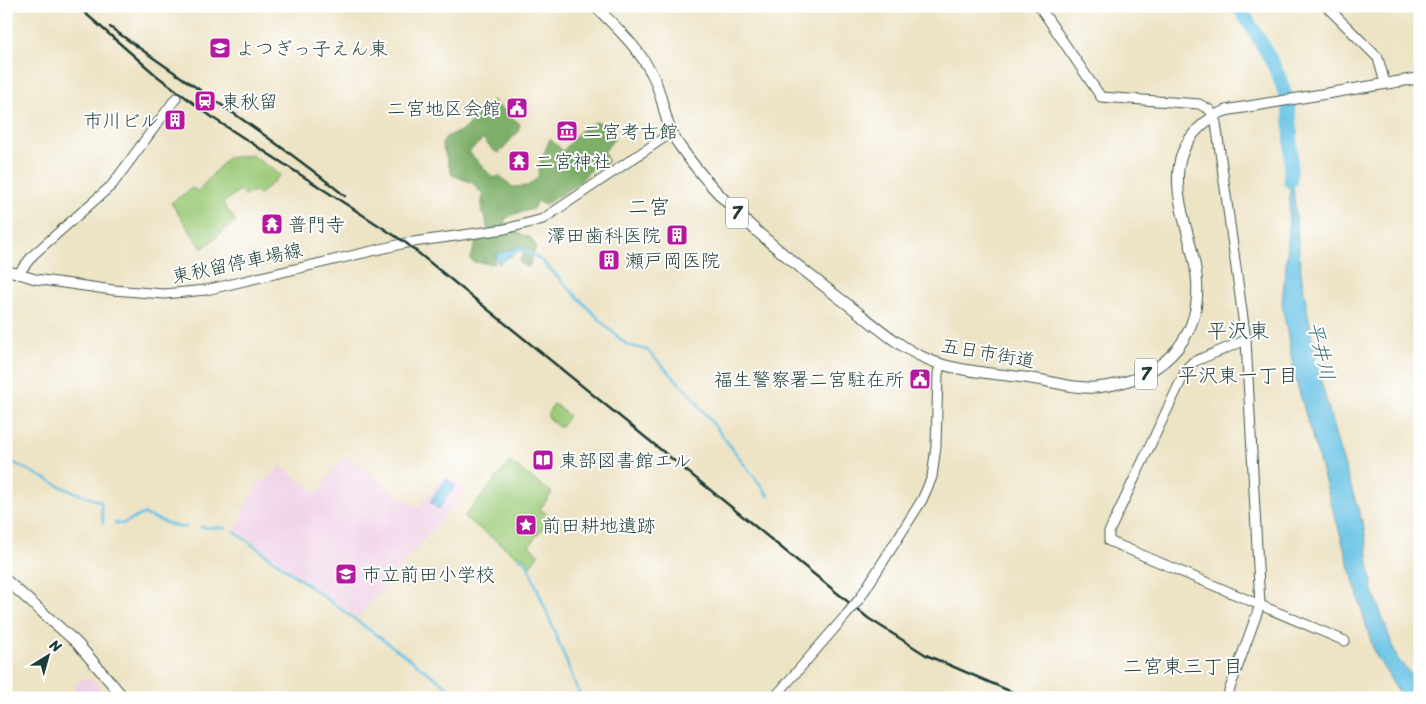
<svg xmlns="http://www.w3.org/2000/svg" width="1426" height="704" viewBox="0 0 1426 704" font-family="Sriracha,'Klee One',sans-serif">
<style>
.built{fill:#efd0e6}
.green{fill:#9dcb79;stroke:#5e8456}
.forest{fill:#7eaf69;stroke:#4e764e}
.water{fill:#67c2e5;stroke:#43808c}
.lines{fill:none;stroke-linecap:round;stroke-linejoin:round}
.stream{stroke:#67c2e5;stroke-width:2.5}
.river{stroke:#67c2e5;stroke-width:14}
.secondary-casing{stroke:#3e564a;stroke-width:11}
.primary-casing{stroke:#3e564a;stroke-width:12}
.secondary{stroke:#fff;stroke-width:9}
.primary{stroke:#fff;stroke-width:10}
.rail{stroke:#1f3d34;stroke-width:2.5}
.secondary-bridge-casing{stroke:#3e564a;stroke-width:11;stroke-linecap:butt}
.secondary-bridge{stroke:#fff;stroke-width:9}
.labels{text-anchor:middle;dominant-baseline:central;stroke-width:4;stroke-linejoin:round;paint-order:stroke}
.shield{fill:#fff;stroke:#627771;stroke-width:1}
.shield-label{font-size:18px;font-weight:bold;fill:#1f3d34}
.poi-label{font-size:19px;fill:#1f3d34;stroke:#fff;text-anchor:start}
.street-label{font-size:19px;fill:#1f3d34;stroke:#fff}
.water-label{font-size:20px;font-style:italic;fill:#356569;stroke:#fff}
.neighbourhood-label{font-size:20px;fill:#1f3d34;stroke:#fff}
.quarter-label{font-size:21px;fill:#1f3d34;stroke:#fff}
</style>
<rect width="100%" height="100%" fill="#fff"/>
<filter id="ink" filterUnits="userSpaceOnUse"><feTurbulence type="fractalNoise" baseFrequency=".02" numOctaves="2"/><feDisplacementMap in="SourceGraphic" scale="10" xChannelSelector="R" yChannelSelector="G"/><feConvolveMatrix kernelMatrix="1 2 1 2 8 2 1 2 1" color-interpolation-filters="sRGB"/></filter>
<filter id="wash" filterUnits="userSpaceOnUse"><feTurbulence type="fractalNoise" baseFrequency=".0096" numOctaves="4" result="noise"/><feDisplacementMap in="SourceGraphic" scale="20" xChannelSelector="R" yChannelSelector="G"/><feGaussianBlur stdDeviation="1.12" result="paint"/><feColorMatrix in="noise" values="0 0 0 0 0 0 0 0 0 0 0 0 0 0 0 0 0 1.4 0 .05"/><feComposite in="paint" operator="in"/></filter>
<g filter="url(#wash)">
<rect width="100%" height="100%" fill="#ede3c5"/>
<!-- built -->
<g class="built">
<polygon points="344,457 348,457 418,509 444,475 447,475 466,490 357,618 236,530 248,501 259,482 265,481 281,466 317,494"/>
<polygon points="88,679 97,684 108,698 70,698 79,680"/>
</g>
<!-- green -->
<g class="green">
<polygon points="251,155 281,175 259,195 253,191 246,196 240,190 223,203 236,221 202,249 171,203 192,188 198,191 227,158"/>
<polygon points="554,404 569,416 560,428 548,418 548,413"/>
<polygon points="510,462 552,493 540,509 551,517 529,546 539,554 530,566 464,517"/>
</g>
<!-- forest -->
<polygon class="forest" points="492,100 520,124 518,132 499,153 493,150 483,139 469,152 493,178 500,176 512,187 528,186 538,177 540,163 550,139 563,151 580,131 595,122 606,124 615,138 604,152 608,161 606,164 591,170 576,185 544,205 537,201 533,209 514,214 505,219 505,233 513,231 531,238 536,246 529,267 524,266 519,261 526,250 518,247 496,254 494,264 474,262 470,259 476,242 488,235 486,219 481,212 483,195 473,183 452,175 442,144 446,137 463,130"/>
<!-- water -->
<g class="water">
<polygon points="1291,163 1301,273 1317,366 1339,448 1364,528 1373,591 1397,658 1420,685 1420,698 1402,698 1374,652 1295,377 1282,303 1288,246"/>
<polygon points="518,247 526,249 526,251 519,251 498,264 496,254"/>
<polygon points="446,479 455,486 439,509 430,502"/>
</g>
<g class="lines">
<!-- stream -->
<g class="stream">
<polyline points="526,250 542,261 608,328 627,345 647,350 690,394 769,496"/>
<polyline points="6,459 66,489 101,502 103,523"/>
<polyline points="115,523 122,524 143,514 178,527 186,527"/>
<polyline points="200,527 225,528"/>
<polyline points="235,532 463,698"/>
<polyline points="519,556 527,563 581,698"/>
</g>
<!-- river -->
<path class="river" d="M1238 6C1260 40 1286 77 1290 118 1292 139 1291 160 1290 181"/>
</g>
</g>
<g filter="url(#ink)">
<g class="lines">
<!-- secondary casing -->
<g class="secondary-casing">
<g id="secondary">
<polyline points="1039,6 1101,97 1199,104 1210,110 1216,123 1246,340 1260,605 1229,691 1229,698"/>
<polyline points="1326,6 1378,58 1385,83"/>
<polyline points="6,270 35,279 113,290 164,294 206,290 406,243 505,229 543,219 671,133"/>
<polyline points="18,274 33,255 112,185 176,98"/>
<polyline points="1246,340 1193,362 1187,368 1109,532 1109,541 1345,641"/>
<polyline points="860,598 922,500 932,477 936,446 938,373 941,364"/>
<polyline points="774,698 847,614"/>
</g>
</g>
<!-- primary casing -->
<g class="primary-casing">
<g id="primary">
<path d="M595 6C617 28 640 49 654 78 664 99 664 125 679 145 725 211 787 258 851 307 875 325 899 347 927 359 955 372 1003 374 1034 379 1055 382 1079 390 1100 387 1158 380 1201 343 1197 281 1194 231 1155 172 1198 129 1207 120 1216 113 1228 110L1420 78"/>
<polyline points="6,580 77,643 124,698"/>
</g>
</g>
<!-- secondary -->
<use href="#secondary" class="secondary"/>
<!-- primary -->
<use href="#primary" class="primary"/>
<!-- rail -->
<g class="rail">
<polyline points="77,6 157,76 216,120 406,243 868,618 926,655 1026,698"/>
<path d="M110 27C188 84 270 135 345 196"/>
</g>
<!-- secondary-bridge casing -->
<g class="secondary-bridge-casing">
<polyline id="secondary-bridge" points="847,614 860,598"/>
</g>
<!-- secondary-bridge -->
<use href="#secondary-bridge" class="secondary-bridge"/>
</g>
</g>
<!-- icons -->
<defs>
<g id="school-square" transform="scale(1.125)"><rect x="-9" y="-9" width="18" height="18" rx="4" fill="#b5179e" stroke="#fff"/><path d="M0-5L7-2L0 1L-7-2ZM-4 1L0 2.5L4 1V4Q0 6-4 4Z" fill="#fff"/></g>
<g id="station-square" transform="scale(1.125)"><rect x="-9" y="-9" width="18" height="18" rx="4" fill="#b5179e" stroke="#fff"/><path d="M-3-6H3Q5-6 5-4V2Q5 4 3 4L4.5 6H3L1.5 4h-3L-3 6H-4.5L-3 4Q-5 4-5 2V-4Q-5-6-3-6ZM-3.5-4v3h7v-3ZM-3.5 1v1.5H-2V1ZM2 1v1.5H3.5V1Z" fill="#fff"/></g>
<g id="civic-square" transform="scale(1.125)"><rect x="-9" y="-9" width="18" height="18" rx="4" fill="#b5179e" stroke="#fff"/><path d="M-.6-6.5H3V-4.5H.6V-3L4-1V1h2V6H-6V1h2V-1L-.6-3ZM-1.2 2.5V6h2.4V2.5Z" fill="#fff"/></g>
<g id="building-square" transform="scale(1.125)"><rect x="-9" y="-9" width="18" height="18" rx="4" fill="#b5179e" stroke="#fff"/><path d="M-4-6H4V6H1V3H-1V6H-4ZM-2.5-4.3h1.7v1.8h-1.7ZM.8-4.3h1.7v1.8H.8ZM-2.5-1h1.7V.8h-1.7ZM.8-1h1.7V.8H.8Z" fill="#fff"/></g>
<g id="museum-square" transform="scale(1.125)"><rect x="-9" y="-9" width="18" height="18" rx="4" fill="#b5179e" stroke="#fff"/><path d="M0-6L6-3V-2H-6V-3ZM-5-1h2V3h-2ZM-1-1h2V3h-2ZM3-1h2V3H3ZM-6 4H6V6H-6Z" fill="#fff"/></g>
<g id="temple-square" transform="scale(1.125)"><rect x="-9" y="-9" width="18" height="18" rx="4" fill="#b5179e" stroke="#fff"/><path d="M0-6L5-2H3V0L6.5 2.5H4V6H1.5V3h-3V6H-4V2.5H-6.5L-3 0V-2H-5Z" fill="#fff"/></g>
<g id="library-square" transform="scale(1.125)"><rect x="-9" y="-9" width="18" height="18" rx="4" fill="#b5179e" stroke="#fff"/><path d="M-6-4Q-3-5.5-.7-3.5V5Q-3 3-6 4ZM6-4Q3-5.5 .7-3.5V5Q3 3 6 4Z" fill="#fff"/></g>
<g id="sight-square" transform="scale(1.125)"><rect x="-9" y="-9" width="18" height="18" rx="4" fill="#b5179e" stroke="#fff"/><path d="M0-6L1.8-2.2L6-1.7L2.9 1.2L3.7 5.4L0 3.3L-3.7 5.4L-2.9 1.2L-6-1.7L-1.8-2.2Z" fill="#fff"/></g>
</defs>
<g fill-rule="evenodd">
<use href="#school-square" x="220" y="48"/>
<use href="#station-square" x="205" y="101"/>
<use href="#civic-square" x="517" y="108"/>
<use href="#building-square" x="175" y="120"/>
<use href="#museum-square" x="567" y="131"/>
<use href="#temple-square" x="519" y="161"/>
<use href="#temple-square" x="272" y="224"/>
<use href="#building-square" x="677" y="235"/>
<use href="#building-square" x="609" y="260"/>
<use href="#civic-square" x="920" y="379"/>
<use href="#library-square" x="543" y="460"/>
<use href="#sight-square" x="526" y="525"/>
<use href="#school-square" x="346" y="574"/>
</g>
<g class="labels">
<!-- shield labels -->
<g class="shield">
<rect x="726" y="197.5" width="22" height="31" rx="4"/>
<rect x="1135" y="358.5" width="22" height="31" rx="4"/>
</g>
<g class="shield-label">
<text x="737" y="213">7</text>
<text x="1146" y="374">7</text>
</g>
<!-- poi labels -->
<g class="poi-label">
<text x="236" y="48">よつぎっ⼦えん東</text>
<text x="221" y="101">東秋留</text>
<text x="501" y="108" text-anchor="end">二宮地区会館</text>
<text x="159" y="120" text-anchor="end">市川ビル</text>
<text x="583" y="131">二宮考古館</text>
<text x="535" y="161">二宮神社</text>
<text x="288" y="224">普門寺</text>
<text x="661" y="235" text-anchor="end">澤田歯科医院</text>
<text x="625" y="260">瀬戸岡医院</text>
<text x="904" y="379" text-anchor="end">福生警察署二宮駐在所</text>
<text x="559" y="460">東部図書館エル</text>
<text x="542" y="525">前田耕地遺跡</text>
<text x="362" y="574">市立前田小学校</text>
</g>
<!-- street labels -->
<g class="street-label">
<text transform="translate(237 263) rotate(-12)">東秋留停車場線</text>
<text transform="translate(988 353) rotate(10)">五日市街道</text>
</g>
<!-- water labels -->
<g class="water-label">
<text transform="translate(1321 351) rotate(76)">平井川</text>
</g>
<!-- neighbourhood labels -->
<g class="neighbourhood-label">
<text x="1238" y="375">平沢東一丁目</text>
<text x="1183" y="666">二宮東三丁目</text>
</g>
<!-- quarter labels -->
<g class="quarter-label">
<text x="649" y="207">二宮</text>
<text x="1238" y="331">平沢東</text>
</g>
</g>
<!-- margin -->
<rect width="1426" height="704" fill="none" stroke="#fff" stroke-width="25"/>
<!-- north arrow -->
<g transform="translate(48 656) rotate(37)" stroke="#ffffff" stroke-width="4" paint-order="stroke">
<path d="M0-4L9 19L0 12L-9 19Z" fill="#1f3d34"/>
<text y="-8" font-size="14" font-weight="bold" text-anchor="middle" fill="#1f3d34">N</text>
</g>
</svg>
